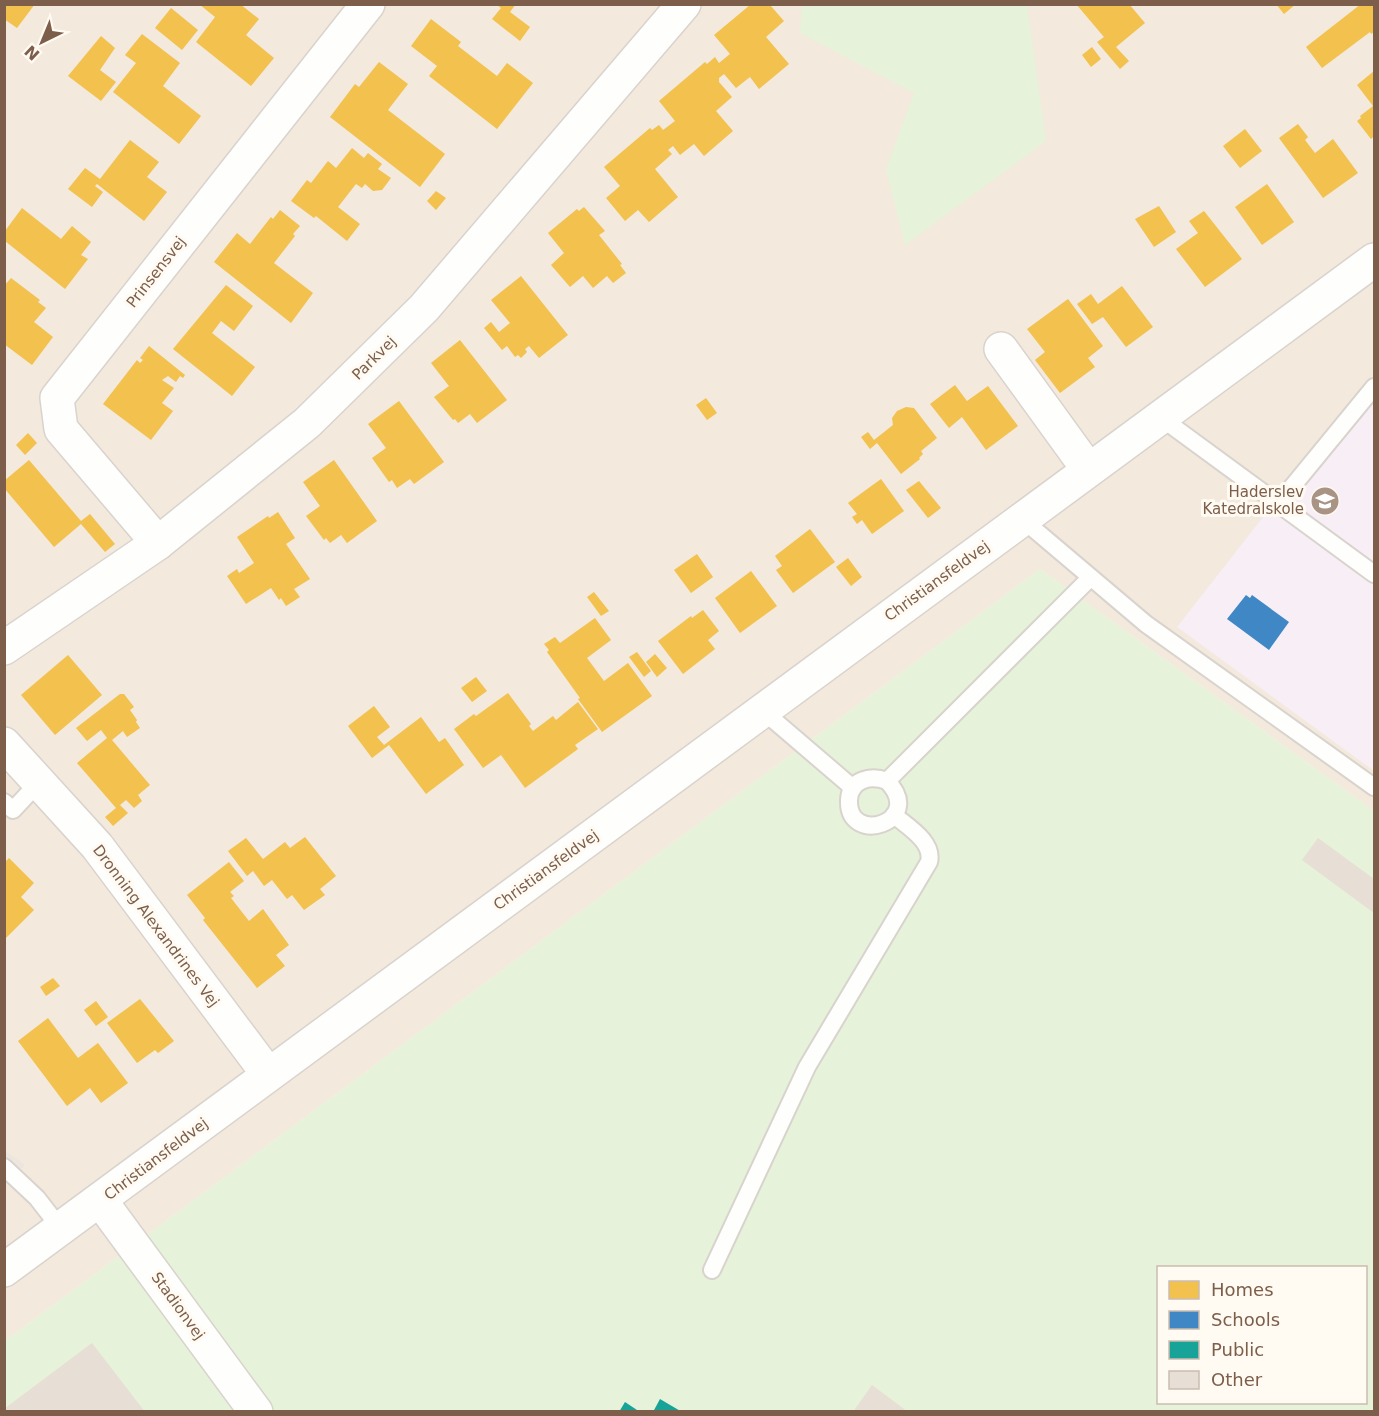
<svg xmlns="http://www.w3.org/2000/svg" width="1379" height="1416" viewBox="0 0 1379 1416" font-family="'DejaVu Sans',sans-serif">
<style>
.residential{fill:#f3e9dc}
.industrial{fill:#ede6df}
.education{fill:#f7eef6}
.green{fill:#e6f2d9;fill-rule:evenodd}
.homes{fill:#f2c14e}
.schools{fill:#3f88c5}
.public{fill:#17a398}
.building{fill:#e7ded5}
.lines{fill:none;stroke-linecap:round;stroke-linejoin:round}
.service-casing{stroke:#d9d3cd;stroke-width:20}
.minor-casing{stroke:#d9d3cd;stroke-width:36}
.tertiary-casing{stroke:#d9d3cd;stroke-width:36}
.service{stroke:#fefefd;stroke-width:16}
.minor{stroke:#fefefd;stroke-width:33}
.tertiary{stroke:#fefefd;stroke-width:33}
.labels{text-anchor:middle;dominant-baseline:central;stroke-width:6;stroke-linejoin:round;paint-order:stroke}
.street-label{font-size:15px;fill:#7c5e4a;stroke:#fffaf2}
.poi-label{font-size:15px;fill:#7c5e4a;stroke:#fffaf2;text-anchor:end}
</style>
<rect width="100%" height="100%" fill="#faf6ef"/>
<!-- residential -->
<polygon class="residential" points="5,5 1374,5 1374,811 1040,569 5,1341 5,1182 26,1165 4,1151"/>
<!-- industrial -->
<polygon class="industrial" points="5,1151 26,1165 5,1182"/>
<!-- education -->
<polygon class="education" points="1374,375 1374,771 1177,627"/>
<!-- green -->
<g class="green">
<polygon points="802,5 1027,5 1046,141 905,245 886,169 914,93 800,33"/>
<path d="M1040 569 1374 811V1411L5 1412V1341ZM1158 1268H1366V1402H1158Z"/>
</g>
<!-- homes -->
<g class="homes">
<polygon points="4,4 35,4 17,28 4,19"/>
<polygon points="199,4 240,4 259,19 246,35 274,58 251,86 196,42 215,17"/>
<polygon points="496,4 516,4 510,12 530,27 520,41 492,19 501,8"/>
<polygon points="1076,4 1129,4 1145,23 1116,47 1129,61 1120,69 1097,42 1104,37"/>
<polygon points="1276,4 1296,4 1284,14"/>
<polygon points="1361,4 1374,4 1374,32 1371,34 1370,32 1322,68 1306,47"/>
<polygon points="750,5 770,5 784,21 766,37 789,64 759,89 750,77 736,88 724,74 719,78 719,82 732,97 716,111 733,131 704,156 694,144 680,155 673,146 668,150 672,154 655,169 678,197 649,222 638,210 625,221 606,198 620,186 604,167 650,128 652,130 659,125 663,130 675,121 659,101 705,62 707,64 715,57 719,63 730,54 714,35"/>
<polygon points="171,8 198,30 182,50 155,28"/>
<polygon points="431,19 461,42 458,46 497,76 507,63 533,83 497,129 429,76 437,66 411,46"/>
<polygon points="142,34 180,63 163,86 201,116 179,144 113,92 136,63 125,55"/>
<polygon points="101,36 115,48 100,70 116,82 101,101 68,76"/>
<polygon points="1092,47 1101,59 1091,67 1082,55"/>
<polygon points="379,62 408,84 388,110 445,154 420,187 330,117 355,84 359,87"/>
<polygon points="1374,71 1374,136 1371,139 1357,121 1361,118 1360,116 1373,106 1357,85"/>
<polygon points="1298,124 1308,137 1305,140 1315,153 1333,139 1358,173 1323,198 1279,138"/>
<polygon points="1245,129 1262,151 1240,168 1223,146"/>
<polygon points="130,140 159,162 147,177 167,192 144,221 97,184 95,186 103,192 92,207 68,189 85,168 100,179"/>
<polygon points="352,148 364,158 368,153 382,164 378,169 391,178 382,190 373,191 365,184 362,188 356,184 338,207 360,224 347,241 316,216 314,218 291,201 307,180 311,183 328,161 336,168"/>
<polygon points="1267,184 1294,222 1262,245 1235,207"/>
<polygon points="436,191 446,198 436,210 427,201"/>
<polygon points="1159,206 1176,232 1154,247 1135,219"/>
<polygon points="584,207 605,231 599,235 622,264 620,265 626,273 613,283 607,276 593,288 583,276 570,287 551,265 564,253 548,233 577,209 579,211"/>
<polygon points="22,208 61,239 72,226 91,242 81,255 88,259 65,289 5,241 5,231"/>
<polygon points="280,210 300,226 293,234 295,236 274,263 313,293 291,323 214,262 237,233 250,244 271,217 273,219"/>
<polygon points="1204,211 1242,259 1205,287 1176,249 1198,233 1189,221"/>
<polygon points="521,276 568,335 539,358 529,346 525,349 527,352 521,358 518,355 515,357 507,346 502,350 484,328 491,322 499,332 510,323 491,300"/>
<polygon points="11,278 40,300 38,302 46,308 34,322 53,337 32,365 4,344 4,286"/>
<polygon points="226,285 253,306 234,331 221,321 212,333 255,367 232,396 173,349"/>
<polygon points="1122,286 1153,327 1126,347 1103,317 1092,324 1077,304 1091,294 1098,304"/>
<polygon points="1068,299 1103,346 1088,358 1095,367 1060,393 1035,360 1045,352 1027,329"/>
<polygon points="460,340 507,400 477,423 470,414 458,423 455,419 453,420 434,397 449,386 431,363"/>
<polygon points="149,346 185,375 183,378 180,376 176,382 168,376 162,380 174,388 162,403 173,411 151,440 103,404 137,360 140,363 143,360 140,358"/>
<polygon points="955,385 967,401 988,386 1018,426 986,450 962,417 949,428 930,404"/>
<polygon points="706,398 717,413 707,420 696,405"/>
<polygon points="399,401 444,462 414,484 410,479 397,488 392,480 389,482 372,458 386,448 368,424"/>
<polygon points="906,407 914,408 937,438 921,451 923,454 919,458 920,459 901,474 877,443 870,449 861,437 868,432 874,440 893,425 892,418 897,411"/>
<polygon points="28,433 37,443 25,455 16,445"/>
<polygon points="29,460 81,521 90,514 115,544 105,552 81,524 54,547 4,488 4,481"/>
<polygon points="334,460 377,521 347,543 341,535 330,543 326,538 324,540 306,516 320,506 303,482"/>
<polygon points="881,479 904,511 872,534 862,520 857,524 852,517 857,514 848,503"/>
<polygon points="919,481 941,508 928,518 906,490"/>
<polygon points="278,512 295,538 286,544 310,579 294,589 300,597 286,606 281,598 279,600 271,588 246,604 227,576 237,569 239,573 254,563 237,537 268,516 269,518"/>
<polygon points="810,529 835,562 793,593 776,570 782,566 775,556"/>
<polygon points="697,554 713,577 691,593 674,570"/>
<polygon points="848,558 862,577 851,586 836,567"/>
<polygon points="751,571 777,606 740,633 715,598"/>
<polygon points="594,592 609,611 601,616 587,597"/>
<polygon points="703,610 719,631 708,640 715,649 683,674 658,641 691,616 692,618"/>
<polygon points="595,618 611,640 587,658 604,681 628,663 652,696 602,732 578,699 580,698 547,652 549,650 544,644 555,637 560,643"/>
<polygon points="637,652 651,671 644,677 629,657"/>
<polygon points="655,654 667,668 657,677 646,662"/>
<polygon points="68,655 102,695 55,735 21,695"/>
<polygon points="476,677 487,691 472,702 461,688"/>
<polygon points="508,693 531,724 529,726 533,731 553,716 556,720 578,702 598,729 575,745 578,749 525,788 501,755 483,768 454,729 474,714 476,716"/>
<polygon points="120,694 124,694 134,707 130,710 137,720 136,722 140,728 127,737 123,731 112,740 150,785 138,795 142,801 134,808 126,800 120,805 128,813 113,826 105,817 116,808 77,763 107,738 101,730 87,741 76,728"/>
<polygon points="374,706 390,727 377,737 384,745 421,717 439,742 445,738 464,765 426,794 389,745 372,758 348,726"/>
<polygon points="305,837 336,876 320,889 325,895 304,910 292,895 287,899 272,880 264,886 253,871 247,876 228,851 246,838 263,859 285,842 290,848"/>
<polygon points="9,858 34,883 21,897 34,910 4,940 4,863"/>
<polygon points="229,862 244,881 230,892 234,896 231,898 249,921 263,909 289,945 276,955 285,966 257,988 203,920 205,918 187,895"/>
<polygon points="53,978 60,986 46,996 40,987"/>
<polygon points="140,999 174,1041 158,1053 155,1050 137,1063 107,1023"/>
<polygon points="96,1001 108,1017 96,1026 84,1010"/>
<polygon points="48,1018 78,1058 98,1043 128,1083 101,1103 90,1088 67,1106 18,1041"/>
</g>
<!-- schools -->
<polygon class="schools" points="1246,595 1250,598 1252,595 1289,622 1269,650 1227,619"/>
<!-- public -->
<g class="public">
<polygon points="660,1399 682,1412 653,1412"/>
<polygon points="625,1402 640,1412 619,1412"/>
</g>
<!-- building -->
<g class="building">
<polygon points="1318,838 1374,879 1374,913 1302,860"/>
<polygon points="92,1343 145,1412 4,1412 4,1409"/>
<polygon points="872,1385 908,1412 853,1412"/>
</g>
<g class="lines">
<!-- service casing -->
<g class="service-casing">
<g id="service">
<polyline points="1160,417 1374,574"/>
<polyline points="1278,504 1374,387"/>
<polyline points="1022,519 1146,624 1374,787"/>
<polyline points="762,710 853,788"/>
<path d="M887 781C871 775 850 779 849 800 847 847 927 822 887 781L1090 578"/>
<polyline points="4,802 13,810 40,781"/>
<polyline points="4,1167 37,1198 61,1229"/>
<path d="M712 1270 807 1067 929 862C934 842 908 827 894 815"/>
</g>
</g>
<!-- minor casing -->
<g class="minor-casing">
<g id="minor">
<polyline points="1001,349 1088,469"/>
<polyline points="158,543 61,429 57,398 368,4"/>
<polyline points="4,648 158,543 307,423 424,308 684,4"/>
<polyline points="4,744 97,846 268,1074"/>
<polyline points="100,1200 256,1412"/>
</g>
</g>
<!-- tertiary casing -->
<g class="tertiary-casing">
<polyline id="tertiary" points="4,1270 1374,260"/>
</g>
<!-- service -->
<use href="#service" class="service"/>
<!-- minor -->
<use href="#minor" class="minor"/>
<!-- tertiary -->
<use href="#tertiary" class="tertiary"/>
</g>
<!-- icons -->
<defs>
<g id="school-disc" transform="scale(1.5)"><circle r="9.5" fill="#a89384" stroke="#fffaf2"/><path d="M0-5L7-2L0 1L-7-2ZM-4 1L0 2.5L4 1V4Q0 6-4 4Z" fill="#fff"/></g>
</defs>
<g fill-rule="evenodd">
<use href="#school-disc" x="1325" y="501"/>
</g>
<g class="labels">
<!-- street labels -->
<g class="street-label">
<text transform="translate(156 272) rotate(-52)">Prinsensvej</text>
<text transform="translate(374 358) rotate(-45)">Parkvej</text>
<text transform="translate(937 581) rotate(-36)">Christiansfeldvej</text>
<text transform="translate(546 870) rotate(-36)">Christiansfeldvej</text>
<text transform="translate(156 926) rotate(53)">Dronning Alexandrines Vej</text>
<text transform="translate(156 1159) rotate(-37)">Christiansfeldvej</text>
<text transform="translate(178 1306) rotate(54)">Stadionvej</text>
</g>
<!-- poi labels -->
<g class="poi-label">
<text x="1304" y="492">Haderslev<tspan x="1304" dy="17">Katedralskole</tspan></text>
</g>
</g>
<!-- border -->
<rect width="1379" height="1416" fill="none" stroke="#7c5e4a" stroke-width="12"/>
<!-- legend -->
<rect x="1157" y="1266" width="210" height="138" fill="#fffaf2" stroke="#cbbcaf" stroke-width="1.5"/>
<rect x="1169" y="1281" width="30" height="18" fill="#f2c14e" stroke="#cbbcaf" stroke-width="1.5"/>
<text x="1211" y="1296" font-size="18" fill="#7c5e4a">Homes</text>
<rect x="1169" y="1311" width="30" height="18" fill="#3f88c5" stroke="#cbbcaf" stroke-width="1.5"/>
<text x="1211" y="1326" font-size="18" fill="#7c5e4a">Schools</text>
<rect x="1169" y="1341" width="30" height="18" fill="#17a398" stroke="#cbbcaf" stroke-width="1.5"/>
<text x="1211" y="1356" font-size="18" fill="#7c5e4a">Public</text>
<rect x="1169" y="1371" width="30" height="18" fill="#e7ded5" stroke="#cbbcaf" stroke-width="1.5"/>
<text x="1211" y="1386" font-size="18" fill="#7c5e4a">Other</text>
<!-- north arrow -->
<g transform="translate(42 42) rotate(223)" stroke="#fffaf2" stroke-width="4.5" paint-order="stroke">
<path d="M0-4.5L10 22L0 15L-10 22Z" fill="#7c5e4a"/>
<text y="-9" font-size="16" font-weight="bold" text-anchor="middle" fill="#7c5e4a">N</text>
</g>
</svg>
